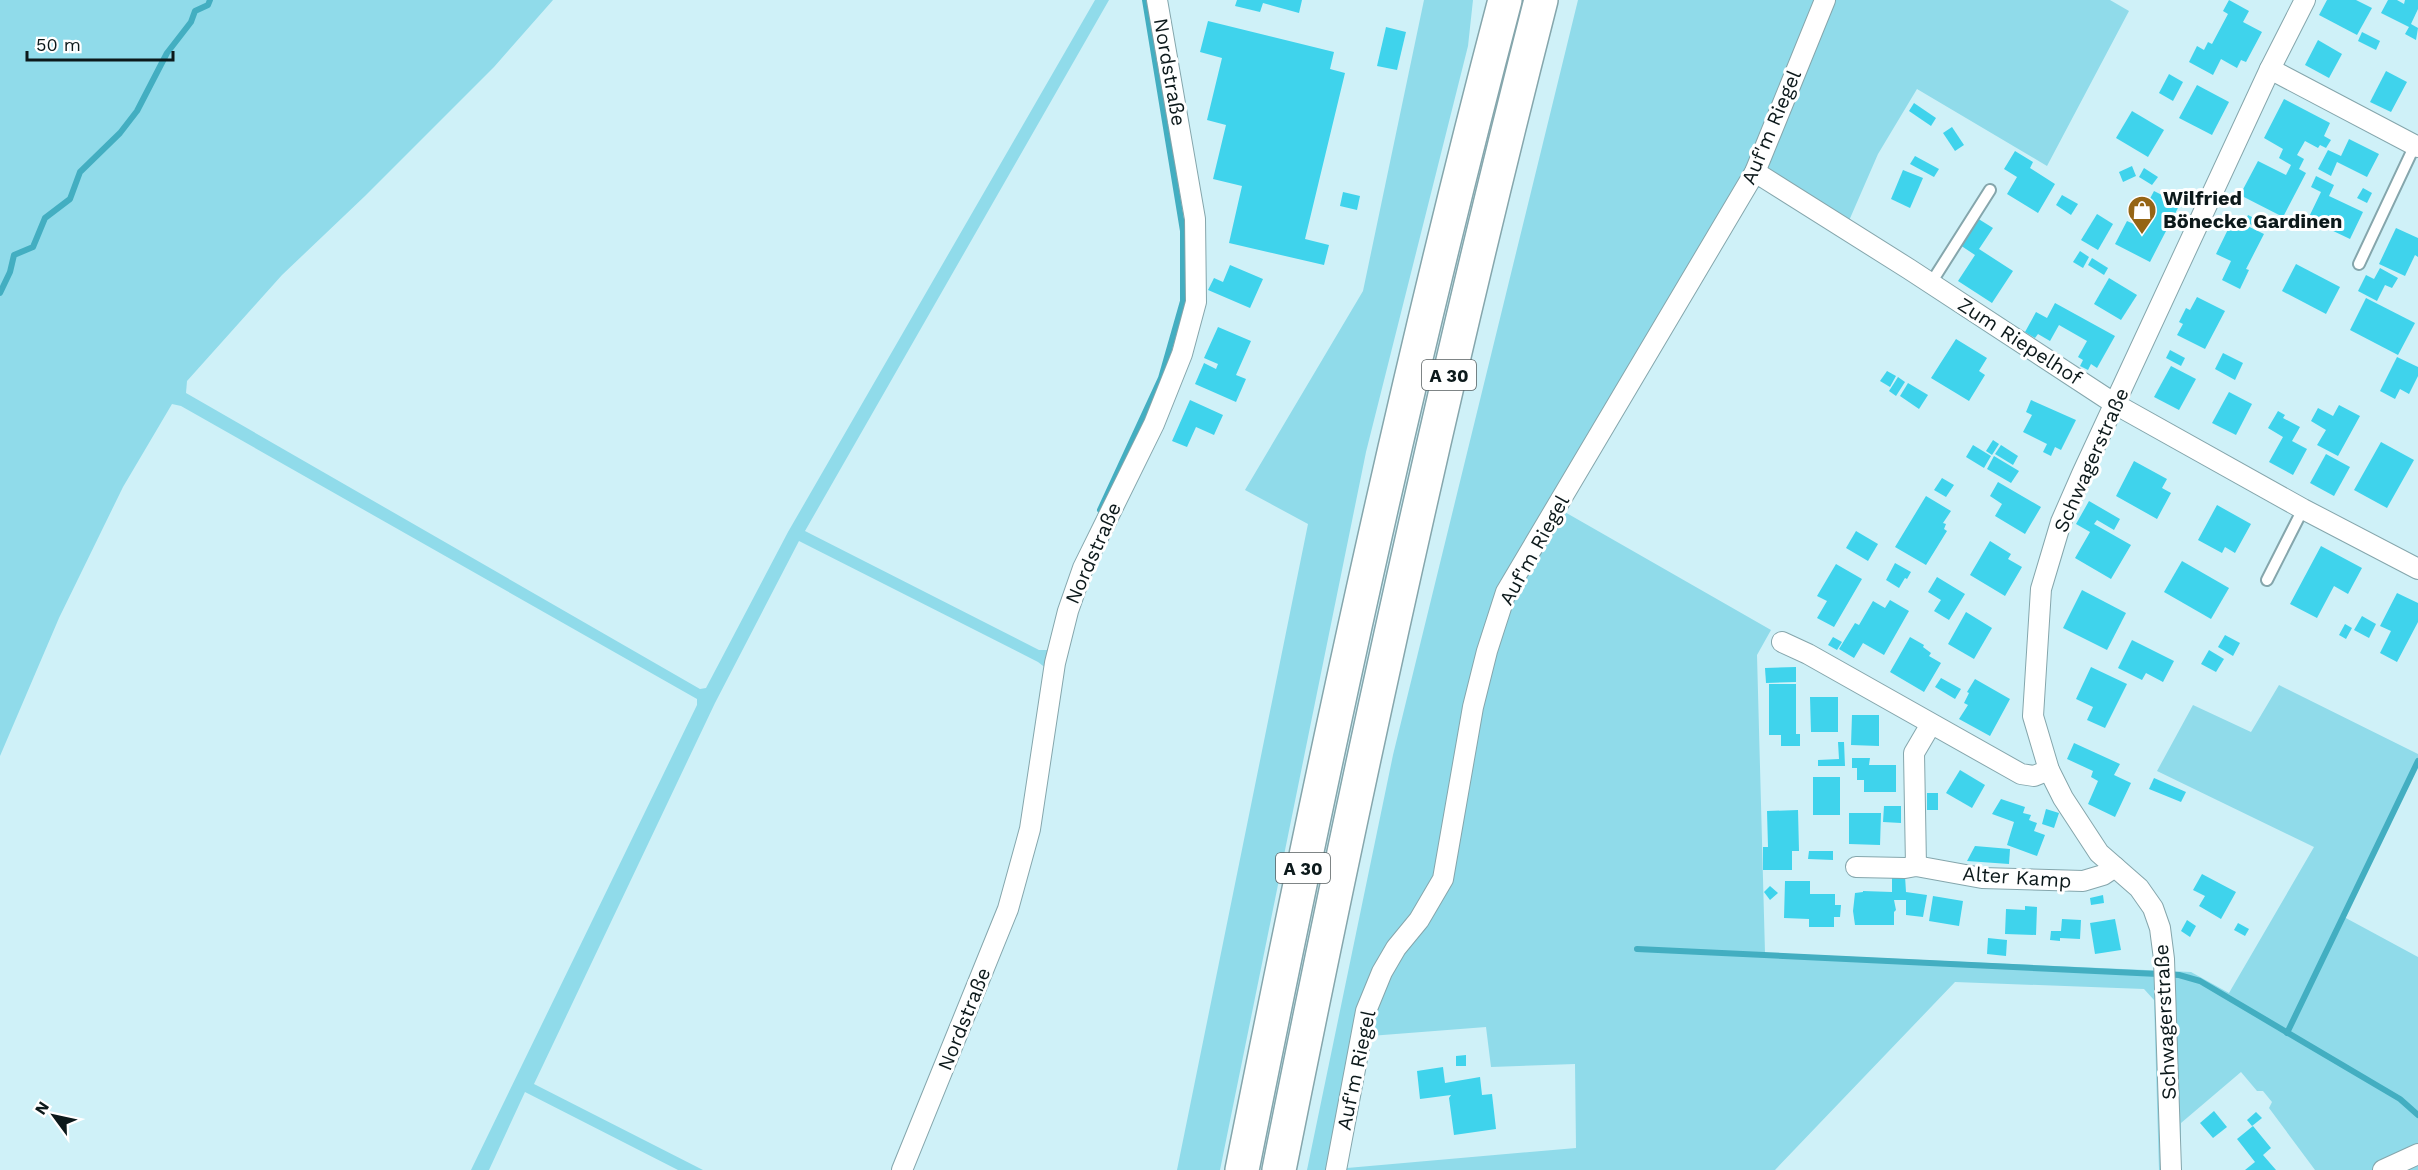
<svg xmlns="http://www.w3.org/2000/svg" width="2418" height="1170" viewBox="0 0 2418 1170" font-family="'Work Sans',sans-serif">
<style>
.green{fill:#90dbea;fill-rule:evenodd}
.lines{fill:none;stroke-linecap:round;stroke-linejoin:round}
.stream{stroke:#43aec1;stroke-width:6}
.building{fill:#3fd3ec}
.service-casing{stroke:#85a6ac;stroke-width:14}
.minor-casing{stroke:#85a6ac;stroke-width:22}
.motorway-casing{stroke:#85a6ac;stroke-width:36}
.service{stroke:#fff;stroke-width:10}
.minor{stroke:#fff;stroke-width:20}
.motorway{stroke:#fff;stroke-width:33}
.labels{text-anchor:middle;dominant-baseline:central;stroke-width:6;stroke-linejoin:round;paint-order:stroke}
.shield{fill:#fff;stroke:#555e5f;stroke-width:1.5}
.shield-label{font-size:18px;font-weight:bold;fill:#0c191b}
.street-label{font-size:20px;fill:#0c191b;stroke:#fff}
.poi-label{font-size:20px;font-weight:bold;fill:#0c191b;stroke:#fff;text-anchor:start}
</style>
<rect width="100%" height="100%" fill="#cff1f8"/>
<!-- green -->
<g class="green">
<polygon points="0,0 553,0 494,67 365,196 282,275 187,381 186,393 700,689 706,688 788,532 1095,0 1109,0 805,531 1039,650 1050,650 1047,669 1038,662 799,541 715,703 534,1084 703,1170 678,1170 525,1092 489,1170 471,1170 697,705 697,699 181,406 172,404 123,487 59,618 0,756"/>
<polygon points="1424,0 1473,0 1468,46 1366,452 1220,1170 1177,1170 1308,524 1245,490 1363,291"/>
<path d="M1578 0H2110L2129 11 2047 166 1917 89 1878 154 1848 223 1764 188H1756L1563 511 1771 630 1757 655 1765 953 2191 972 2229 993 2314 847 2157 771 2193 705 2251 732 2279 685 2418 754V765L2344 917 2418 957V1170H2315L2269 1108 2272 1102 2263 1091H2257L2241 1072 2181 1123V1170H2159L2154 1000 2144 989 1955 982 1775 1170H1307L1393 755ZM1486 1027 1491 1067 1575 1064 1576 1148 1347 1168 1370 1036Z"/>
</g>
<g class="lines">
<!-- stream -->
<g class="stream">
<polyline points="0,293 10,272 14,255 33,247 45,218 70,199 80,172 120,133 137,111 167,53 191,22 195,11 208,5 210,0"/>
<polyline points="1100,510 1161,378 1183,301 1183,231 1145,0"/>
<polyline points="1637,949 2179,975 2200,981 2400,1099 2418,1115"/>
<polyline points="2287,1033 2418,761"/>
</g>
</g>
<!-- building -->
<g class="building">
<polygon points="1237,0 1302,0 1299,13 1263,3 1260,12 1235,6"/>
<polygon points="2229,0 2249,11 2243,22 2262,32 2246,62 2241,60 2237,68 2221,59 2213,75 2189,62 2197,46 2204,50 2208,42 2212,44 2228,14 2223,11"/>
<polygon points="2327,0 2356,0 2372,8 2357,35 2319,15"/>
<polygon points="2388,0 2397,0 2404,4 2405,0 2418,0 2418,9 2411,24 2418,28 2416,40 2405,34 2409,27 2381,13"/>
<polygon points="1208,21 1334,52 1330,69 1345,73 1305,239 1329,245 1324,265 1229,243 1242,186 1213,179 1226,125 1207,120 1222,58 1200,52"/>
<polygon points="1386,27 1406,32 1397,70 1377,66"/>
<polygon points="2362,32 2380,41 2376,50 2358,41"/>
<polygon points="2318,40 2342,54 2329,78 2305,65"/>
<polygon points="2386,71 2407,82 2391,112 2370,102"/>
<polygon points="2169,74 2183,82 2173,101 2159,93"/>
<polygon points="2197,85 2229,102 2212,135 2179,118"/>
<polygon points="2284,99 2330,123 2324,136 2331,140 2326,148 2320,145 2318,148 2305,141 2297,155 2304,159 2299,169 2306,173 2283,217 2240,195 2258,161 2286,175 2291,165 2279,158 2283,149 2264,138"/>
<polygon points="1914,103 1936,118 1931,126 1909,111"/>
<polygon points="2132,111 2164,130 2148,157 2116,138"/>
<polygon points="1952,127 1964,145 1955,151 1943,133"/>
<polygon points="2349,139 2379,154 2367,177 2337,162 2331,176 2318,169 2328,150 2341,156"/>
<polygon points="2015,151 2033,162 2030,168 2055,184 2038,213 2007,194 2017,177 2004,169"/>
<polygon points="1915,156 1939,169 1934,177 1910,164"/>
<polygon points="2132,166 2136,176 2123,182 2119,172"/>
<polygon points="2144,168 2158,177 2152,185 2139,177"/>
<polygon points="1903,170 1923,178 1910,208 1891,199"/>
<polygon points="2316,176 2334,185 2329,196 2363,212 2350,239 2308,219 2321,192 2311,187"/>
<polygon points="2363,188 2372,193 2367,203 2357,198"/>
<polygon points="2154,191 2180,204 2150,262 2115,244 2127,221 2136,225"/>
<polygon points="1343,192 1360,196 1357,210 1340,206"/>
<polygon points="2062,195 2078,204 2071,215 2056,205"/>
<polygon points="2097,214 2113,224 2098,250 2081,240"/>
<polygon points="2248,215 2260,221 2257,227 2245,222"/>
<polygon points="1977,218 1993,228 1979,249 2013,271 1992,303 1958,281 1975,255 1960,245"/>
<polygon points="2233,219 2264,234 2246,269 2249,270 2240,289 2222,280 2231,261 2216,254"/>
<polygon points="2396,228 2418,238 2418,257 2415,255 2405,276 2379,264"/>
<polygon points="2080,251 2089,257 2083,268 2073,262"/>
<polygon points="2092,258 2108,268 2104,275 2088,265"/>
<polygon points="2296,264 2340,287 2326,314 2282,291"/>
<polygon points="1230,265 1263,279 1250,308 1208,290 1214,278 1223,282"/>
<polygon points="2380,268 2398,278 2392,288 2385,285 2377,301 2358,291 2366,275 2374,279"/>
<polygon points="2109,278 2137,295 2121,320 2094,304"/>
<polygon points="2197,297 2225,311 2205,349 2177,335 2183,324 2179,322 2186,308 2190,310"/>
<polygon points="2366,298 2415,323 2398,355 2350,330"/>
<polygon points="2055,303 2115,336 2097,368 2091,364 2088,370 2080,366 2083,360 2078,357 2087,341 2059,325 2050,341 2038,334 2035,338 2025,332 2036,312 2047,318"/>
<polygon points="1218,327 1251,341 1236,375 1246,379 1236,402 1195,384 1204,363 1216,369 1218,364 1204,358"/>
<polygon points="1956,339 1987,358 1979,371 1985,375 1969,401 1931,378"/>
<polygon points="2170,350 2185,358 2181,366 2166,358"/>
<polygon points="2223,353 2243,363 2235,380 2215,369"/>
<polygon points="2397,357 2418,367 2418,376 2409,394 2400,389 2395,399 2380,391"/>
<polygon points="2171,366 2196,379 2179,410 2154,397"/>
<polygon points="1887,371 1896,376 1890,387 1880,381"/>
<polygon points="1898,377 1905,382 1896,396 1889,391"/>
<polygon points="1908,383 1928,395 1919,409 1900,396"/>
<polygon points="2229,392 2252,404 2236,435 2212,423"/>
<polygon points="1190,400 1223,415 1214,435 1196,427 1187,447 1172,441"/>
<polygon points="2031,400 2076,420 2061,450 2055,447 2051,456 2043,452 2047,444 2023,432 2032,415 2026,412"/>
<polygon points="2339,405 2360,416 2338,456 2317,445 2326,430 2311,421 2318,408 2333,416"/>
<polygon points="2278,411 2285,415 2283,418 2300,427 2292,441 2307,449 2293,475 2269,462 2283,437 2268,428"/>
<polygon points="1993,440 1999,444 1992,455 1986,451"/>
<polygon points="2381,442 2414,460 2387,508 2354,490"/>
<polygon points="1973,445 1991,456 1984,468 1966,457"/>
<polygon points="2001,445 2018,456 2013,465 1995,454"/>
<polygon points="2326,454 2350,467 2334,496 2310,483"/>
<polygon points="1994,456 2019,471 2011,483 1987,469"/>
<polygon points="2134,461 2167,479 2162,488 2171,493 2157,519 2116,496"/>
<polygon points="1942,478 1954,485 1946,497 1934,490"/>
<polygon points="1998,482 2041,507 2025,534 1995,516 2002,504 1990,496"/>
<polygon points="1926,496 1951,511 1943,523 1946,524 1944,529 1947,531 1926,565 1895,547"/>
<polygon points="2089,501 2120,519 2114,530 2097,520 2094,524 2131,545 2111,579 2075,558 2090,532 2076,524"/>
<polygon points="2217,505 2251,524 2235,553 2225,547 2222,553 2198,540"/>
<polygon points="1856,531 1878,544 1868,561 1846,548"/>
<polygon points="1990,541 2011,554 2008,559 2022,567 2005,596 1970,575"/>
<polygon points="2321,546 2362,568 2348,594 2334,586 2317,618 2290,604"/>
<polygon points="2182,561 2229,588 2211,619 2164,592"/>
<polygon points="1895,563 1911,572 1907,579 1905,578 1899,588 1886,580"/>
<polygon points="1836,564 1862,579 1834,627 1817,618 1827,601 1817,596"/>
<polygon points="1937,577 1965,594 1949,620 1934,611 1941,600 1928,592"/>
<polygon points="2082,590 2126,613 2107,650 2063,628"/>
<polygon points="2397,593 2418,603 2418,622 2397,662 2380,653 2391,631 2380,626"/>
<polygon points="1890,600 1909,611 1884,655 1863,643 1854,658 1839,649 1855,623 1859,625 1873,601 1885,608"/>
<polygon points="1966,612 1992,628 1974,659 1948,644"/>
<polygon points="2362,616 2376,624 2369,638 2354,630"/>
<polygon points="2345,624 2352,628 2346,639 2339,635"/>
<polygon points="2225,635 2240,643 2233,656 2218,647"/>
<polygon points="1833,637 1842,642 1837,650 1828,645"/>
<polygon points="1910,637 1924,645 1923,647 1931,653 1929,656 1941,663 1924,692 1890,672"/>
<polygon points="2132,640 2174,661 2163,682 2146,673 2142,680 2118,668"/>
<polygon points="2209,650 2224,659 2216,672 2201,664"/>
<polygon points="1796,667 1796,682 1766,683 1765,668"/>
<polygon points="2091,667 2127,684 2105,728 2087,720 2093,707 2076,699"/>
<polygon points="1941,678 1961,689 1955,699 1935,687"/>
<polygon points="1975,679 2010,699 1990,736 1959,719 1968,705 1964,703 1969,693 1967,692"/>
<polygon points="1769,684 1796,684 1796,734 1800,734 1800,746 1781,746 1781,735 1769,735"/>
<polygon points="1810,697 1838,697 1838,732 1811,732"/>
<polygon points="1852,715 1879,715 1879,746 1851,745"/>
<polygon points="1838,742 1844,742 1845,766 1818,766 1818,760 1839,759"/>
<polygon points="2074,743 2120,764 2114,775 2131,783 2115,817 2088,804 2098,781 2091,777 2093,771 2067,759"/>
<polygon points="1852,758 1870,758 1869,765 1896,765 1896,792 1864,792 1864,780 1857,780 1857,768 1852,768"/>
<polygon points="1960,770 1985,785 1972,808 1946,793"/>
<rect x="1813" y="777" width="27" height="38"/>
<polygon points="2154,778 2186,792 2181,802 2149,789"/>
<rect x="1927" y="793" width="11" height="17"/>
<polygon points="2001,799 2025,807 2023,813 2031,815 2029,820 2037,823 2034,831 2045,835 2037,856 2007,845 2014,822 1992,814"/>
<polygon points="1884,806 1901,806 1901,823 1883,822"/>
<polygon points="2046,809 2059,813 2054,828 2042,824"/>
<polygon points="1798,810 1799,851 1792,851 1792,870 1763,870 1763,847 1768,847 1767,811"/>
<polygon points="1849,813 1881,813 1880,845 1849,844"/>
<polygon points="1975,846 2010,849 2009,864 1967,861"/>
<polygon points="1809,851 1833,851 1833,860 1808,859"/>
<polygon points="2202,874 2236,892 2221,919 2199,906 2205,896 2193,890"/>
<polygon points="1892,876 1905,876 1906,892 1927,895 1923,917 1906,915 1906,900 1894,900 1896,910 1894,912 1894,925 1855,925 1853,911 1855,893 1863,892 1863,891 1892,892"/>
<polygon points="1785,881 1810,881 1810,894 1835,894 1835,905 1841,905 1840,917 1834,917 1834,927 1809,927 1809,919 1784,918"/>
<polygon points="1770,886 1778,893 1770,900 1764,892"/>
<polygon points="2103,895 2104,903 2091,905 2090,898"/>
<polygon points="1933,896 1963,901 1959,926 1929,921"/>
<polygon points="2025,906 2037,907 2036,935 2005,934 2006,909 2025,910"/>
<polygon points="2062,919 2081,920 2080,939 2060,938 2060,941 2050,940 2051,931 2061,931"/>
<polygon points="2115,919 2121,950 2095,954 2090,923"/>
<polygon points="2187,920 2196,926 2190,937 2181,931"/>
<polygon points="2238,923 2249,929 2245,936 2234,930"/>
<polygon points="1988,938 2007,940 2006,956 1987,954"/>
<polygon points="1466,1055 1466,1066 1456,1066 1456,1056"/>
<polygon points="1443,1067 1445,1083 1480,1077 1482,1095 1492,1094 1496,1129 1454,1135 1449,1098 1451,1095 1420,1099 1417,1071"/>
<polygon points="2214,1111 2227,1127 2213,1138 2200,1123"/>
<polygon points="2256,1112 2262,1118 2252,1126 2247,1120"/>
<polygon points="2253,1126 2271,1148 2263,1155 2276,1170 2245,1170 2255,1162 2237,1139"/>
</g>
<g class="lines">
<!-- service casing -->
<g class="service-casing">
<g id="service">
<polyline points="2359,264 2415,145"/>
<polyline points="1931,283 1990,190"/>
<polyline points="2267,580 2303,509"/>
</g>
</g>
<!-- minor casing -->
<g class="minor-casing">
<g id="minor">
<polyline points="2270,69 2418,147"/>
<polyline points="1755,172 1909,269 2115,404 2303,509 2418,569"/>
<polyline points="1782,642 1808,654 2021,774 2034,776 2049,770"/>
<polyline points="1916,866 1914,753 1931,724"/>
<polyline points="1856,867 1905,868 1916,866 1982,878 2083,881 2103,875 2115,867"/>
<polyline points="902,1170 1008,909 1030,829 1055,663 1068,611 1083,568 1154,424 1182,354 1196,302 1195,219 1157,0"/>
<polyline points="1336,1170 1366,1011 1382,972 1396,948 1419,920 1443,879 1473,707 1487,651 1506,592 1755,172 1825,0"/>
<polyline points="2171,1170 2164,959 2160,928 2153,908 2139,888 2099,853 2063,798 2049,770 2033,716 2041,589 2061,522 2082,474 2270,69 2305,0"/>
<polyline points="2383,1170 2418,1154"/>
</g>
</g>
<!-- motorway casing -->
<g class="motorway-casing">
<g id="motorway">
<path d="M1242 1170C1320 778 1403 387 1505 0"/>
<path d="M1279 1170C1357 778 1442 387 1541 0"/>
</g>
</g>
<!-- service -->
<use href="#service" class="service"/>
<!-- minor -->
<use href="#minor" class="minor"/>
<!-- motorway -->
<use href="#motorway" class="motorway"/>
</g>
<!-- icons -->
<defs>
<g id="shop-pin" transform="scale(1.5)"><path d="M0 17L-7.5 6A9.5 9.5 0 1 1 7.5 6Z" fill="#956515" stroke="#fff"/><path d="M-5-2.5h2.3a2.7 3.5 0 0 1 5.4 0H5L5.5 6h-11ZM-1.5-2.5h3a1.5 2.3 0 0 0-3 0Z" fill="#fff"/></g>
</defs>
<g fill-rule="evenodd">
<use href="#shop-pin" x="2142" y="210"/>
</g>
<g class="labels">
<!-- shield labels -->
<g class="shield">
<rect x="1422" y="360" width="54" height="30" rx="4.5"/>
<rect x="1276" y="853" width="54" height="30" rx="4.5"/>
</g>
<g class="shield-label">
<text x="1449" y="375">A 30</text>
<text x="1303" y="868">A 30</text>
</g>
<!-- street labels -->
<g class="street-label">
<text transform="translate(1170 72) rotate(80)">Nordstraße</text>
<text transform="translate(1771 127) rotate(-67)">Auf'm Riegel</text>
<text transform="translate(2020 341) rotate(33)">Zum Riepelhof</text>
<text transform="translate(2091 460) rotate(-66)">Schwagerstraße</text>
<text transform="translate(1534 550) rotate(-61)">Auf'm Riegel</text>
<text transform="translate(1093 553) rotate(-66)">Nordstraße</text>
<text transform="translate(2017 877) rotate(4)">Alter Kamp</text>
<text transform="translate(964 1019) rotate(-68)">Nordstraße</text>
<text transform="translate(2165 1022) rotate(-93)">Schwagerstraße</text>
<text transform="translate(1356 1070) rotate(-78)">Auf'm Riegel</text>
</g>
<!-- poi labels -->
<g class="poi-label">
<text x="2163" y="198">Wilfried<tspan x="2163" dy="23">Bönecke Gardinen</tspan></text>
</g>
</g>
<!-- north arrow -->
<g transform="translate(54 1116) rotate(303)" stroke="#ffffff" stroke-width="4.5" paint-order="stroke">
<path d="M0-4.5L10 22L0 15L-10 22Z" fill="#0c191b"/>
<text y="-9" font-size="16" font-weight="bold" text-anchor="middle" fill="#0c191b">N</text>
</g>
<!-- scale -->
<path d="M27 51v9h146v-9" fill="none" stroke="#0c191b" stroke-width="3"/>
<text x="36" y="51" font-size="18" fill="#0c191b" stroke="#ffffff" stroke-width="4.5" paint-order="stroke">50 m</text>
</svg>
